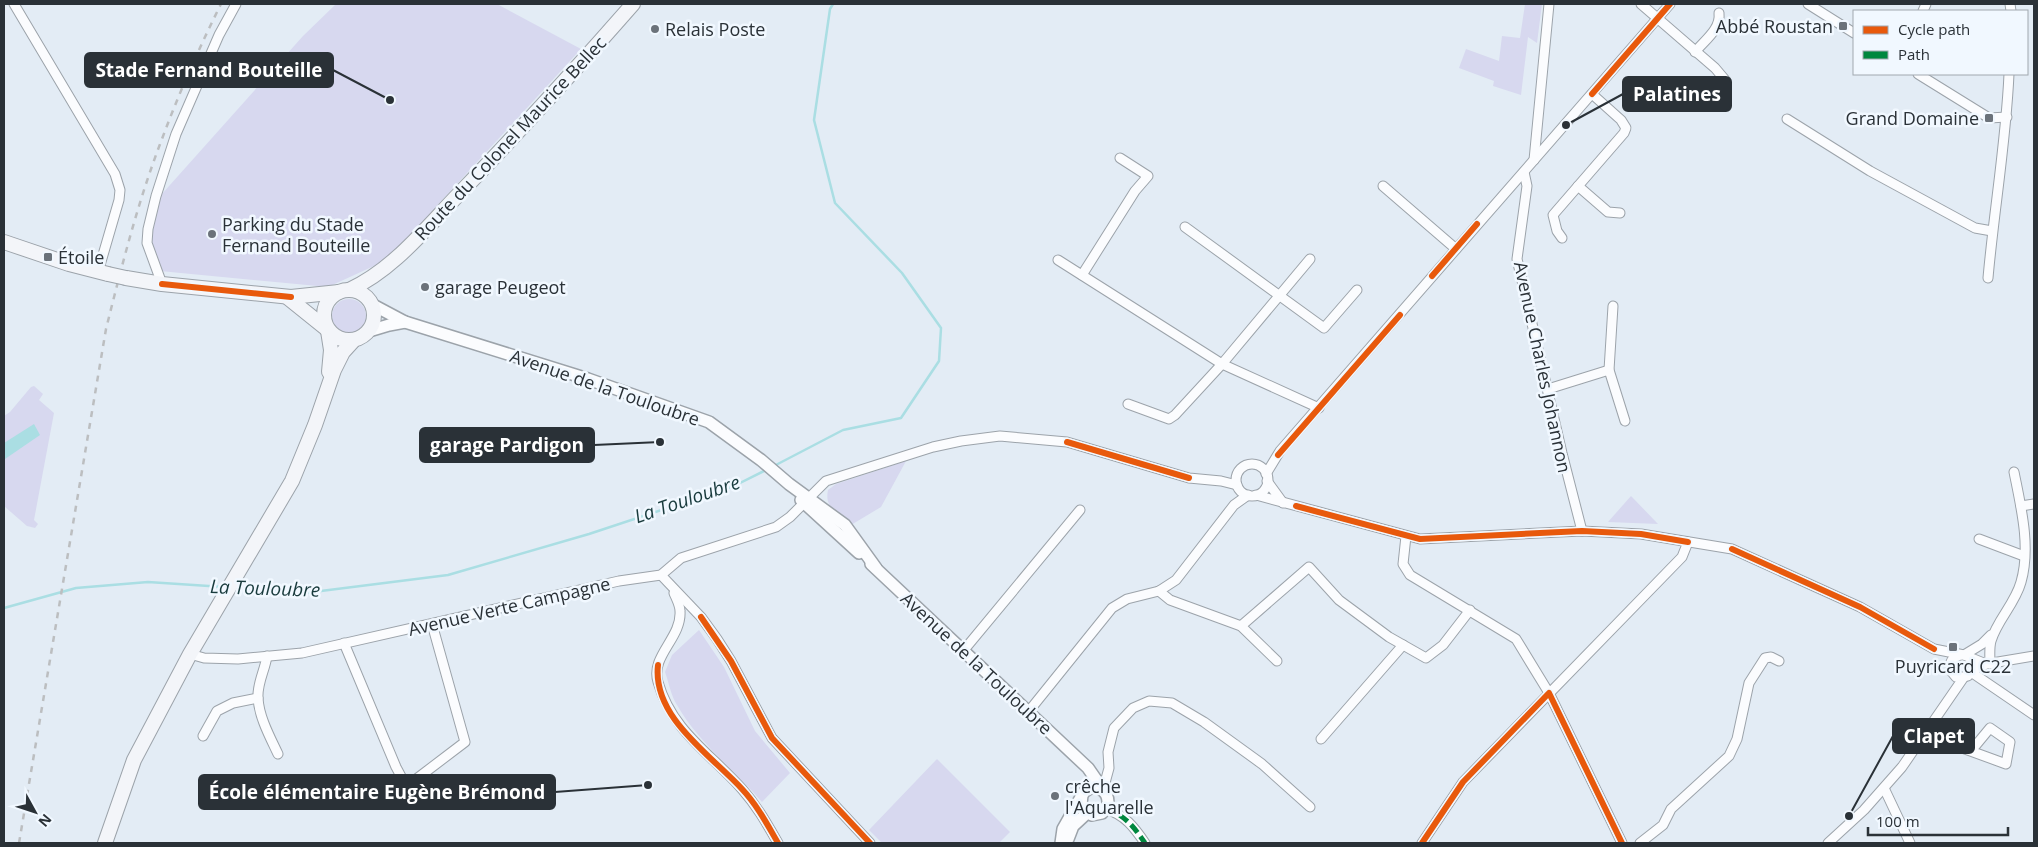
<svg xmlns="http://www.w3.org/2000/svg" width="2038" height="847" viewBox="0 0 2038 847" font-family="'Open Sans',sans-serif">
<style>
.green{fill:#d7d8ef}
.water{fill:#aadee3}
.lines{fill:none;stroke-linecap:round;stroke-linejoin:round}
.stream{stroke:#aadee3;stroke-width:2.5}
.minor-casing{stroke:#9ca3aa;stroke-width:11}
.tertiary-casing{stroke:#9ca3aa;stroke-width:14}
.secondary-casing{stroke:#9ca3aa;stroke-width:16}
.minor{stroke:#fbfcfe;stroke-width:9}
.tertiary{stroke:#fbfcfe;stroke-width:11}
.secondary{stroke:#f3f5f9;stroke-width:14}
.rail{stroke:#bcbec0;stroke-width:2.5;stroke-dasharray:6 6;stroke-linecap:butt}
.secondary-bridge-casing{stroke:#9ca3aa;stroke-width:16;stroke-linecap:butt}
.secondary-bridge{stroke:#f3f5f9;stroke-width:14}
.quiet{stroke:#00873e;stroke-width:5;stroke-dasharray:10 5;stroke-linecap:butt}
.cycleway-casing{stroke:#f1f8ff;stroke-width:9}
.cycleway{stroke:#e8590c;stroke-width:6}
.poi-dot{fill:#6b727a;stroke:#f1f8ff;stroke-width:2}
.labels{text-anchor:middle;dominant-baseline:central;stroke-width:5;stroke-linejoin:round;paint-order:stroke}
.poi-label{font-size:18px;fill:#2a3137;stroke:#f1f8ff;text-anchor:start}
.street-label{font-size:18px;fill:#2a3137;stroke:#f1f8ff}
.water-label{font-size:19px;font-style:italic;fill:#193b3d;stroke:#f1f8ff}
.leader{fill:none;stroke:#2a3137;stroke-width:2}
.callout-dot{fill:#2a3137;stroke:#f1f8ff;stroke-width:2}
.callout{fill:#2a3137;stroke:#2a3137;stroke-width:2}
.callout-label{font-size:19px;text-anchor:middle;font-weight:bold;fill:#fff}
</style>
<rect width="100%" height="100%" fill="#e3ecf5"/>
<!-- green -->
<g class="green">
<polygon points="336,4 497,4 581,49 387,260 328,287 160,271 150,242 161,195 303,36"/>
<polygon points="1525,4 1542,4 1537,43 1528,37 1521,95 1493,86 1494,81 1459,68 1466,49 1499,61 1502,36 1520,38"/>
<circle cx="349" cy="316" r="17"/>
<polygon points="34,386 43,394 39,400 54,413 34,520 38,524 35,528 27,526 4,506 4,416 10,412 31,387"/>
<path d="M906 461 881 507 851 525C839 514 824 509 828 490L836 484Z"/>
<polygon points="1631,496 1658,524 1608,522"/>
<path d="M699 630 724 667 755 731 790 773 762 802C734 770 698 742 677 705 671 696 669 683 665 672L672 655Z"/>
<polygon points="937,759 1010,832 999,843 882,843 869,830"/>
</g>
<!-- water -->
<polygon class="water" points="34,424 40,435 5,459 4,443"/>
<g class="lines">
<!-- stream -->
<g class="stream">
<polyline points="772,467 843,430 901,418 939,361 941,328 902,273 835,203 814,120 830,9 833,4"/>
<polyline points="235,588 305,593 448,575 589,534 734,486 768,469"/>
<polyline points="4,608 76,588 148,582 224,587"/>
</g>
<!-- minor casing -->
<g class="minor-casing">
<g id="minor">
<polyline points="14,4 115,174 120,190 119,200 98,272"/>
<polyline points="1641,4 1715,68 1726,81"/>
<polyline points="1808,4 1854,33"/>
<polyline points="2010,4 2011,11"/>
<polyline points="1923,11 1926,4"/>
<path d="M1695 52C1705 40 1721 29 1719 13"/>
<polyline points="1918,74 1989,118 2007,117"/>
<polyline points="1787,119 1870,171 1975,228 1992,231"/>
<polyline points="1534,160 1549,4"/>
<polyline points="1524,172 1527,186 1517,259 1562,453 1582,531"/>
<polyline points="1383,186 1456,249"/>
<polyline points="1578,186 1608,212 1620,213"/>
<polyline points="1185,227 1324,328 1357,290"/>
<polyline points="1562,238 1557,231 1553,215 1624,133 1626,128 1621,120 1592,94"/>
<polyline points="1058,260 1222,364 1319,408"/>
<polyline points="1082,275 1135,191 1148,176 1120,158"/>
<path d="M1988 278C1994 210 2006 142 2009 74"/>
<polyline points="162,284 147,243 148,229 156,196 176,134 219,35 236,4"/>
<polyline points="1613,306 1609,370 1625,421"/>
<polyline points="1548,389 1609,370"/>
<polyline points="1128,404 1169,419 1175,415 1222,364 1310,259"/>
<circle cx="1252" cy="480" r="16"/>
<polyline points="1266,474 1280,451 1670,4"/>
<polyline points="1267,481 1283,503"/>
<polyline points="1256,495 1420,539 1582,531 1641,534 1732,549 1860,607 1934,649 1964,655 1986,664"/>
<polyline points="2021,506 2034,504"/>
<polyline points="1406,536 1403,564 1410,575 1516,639 1549,693 1622,843"/>
<polyline points="1979,539 2024,556"/>
<polyline points="661,575 701,617 717,639 731,661 772,738 870,843"/>
<polyline points="1159,591 1170,600 1241,626 1277,661"/>
<path d="M674 593C676 598 680 605 680 611 682 638 650 656 658 682 672 731 710 753 742 789 757 806 767 824 778 843"/>
<polyline points="1241,626 1309,567 1339,600 1389,637 1426,658 1443,645 1470,610"/>
<polyline points="344,643 396,767 404,782 415,780 465,742 432,624"/>
<polyline points="964,650 1080,510"/>
<polyline points="190,654 204,658 238,659 302,653 619,581 661,575 681,558 776,527 790,517 826,481 933,447 961,441 1000,436 1067,442 1189,478 1221,481 1237,485"/>
<path d="M1961 655C1952 657 1949 662 1951 671L1956 677H1964L1968 676"/>
<polyline points="1964,655 1982,644 1991,635"/>
<path d="M267 656C265 670 257 683 258 698 259 717 270 737 278 754"/>
<path d="M1990 664C1990 656 1989 648 1991 641 1997 620 2015 604 2021 582 2031 547 2021 507 2014 472"/>
<polyline points="1972,670 1986,664 2034,656"/>
<polyline points="1971,672 2034,715"/>
<polyline points="1029,711 1112,608 1127,599 1159,591 1176,580 1234,505 1248,495"/>
<polyline points="1928,732 1954,745 2006,764 2010,742 1990,728 1971,751"/>
<polyline points="203,736 217,711 233,703 258,698"/>
<polyline points="1321,739 1403,645"/>
<polyline points="1884,788 1910,843"/>
<polyline points="1103,790 1109,768 1108,752 1114,728 1133,708 1149,701 1172,703 1204,722 1262,764 1310,807"/>
<path d="M1106 809C1125 815 1134 827 1145 843"/>
<polyline points="1422,843 1463,782 1682,557 1688,542"/>
<polyline points="1640,843 1663,825 1671,809 1729,756 1737,739 1749,683 1765,658 1771,657 1779,661"/>
<polyline points="1828,843 1864,810 1902,767 1964,677"/>
</g>
</g>
<!-- tertiary casing -->
<g class="tertiary-casing">
<g id="tertiary">
<polyline points="373,305 405,322 588,379 709,422 761,460 789,484 845,525 876,568"/>
<polyline points="369,331 389,325 405,322"/>
<polyline points="801,500 859,553"/>
<polyline points="871,564 1088,768 1097,781 1099,788"/>
<polyline points="1068,839 1073,826 1087,813"/>
<path d="M1061 843 1063 829 1084 792C1095 782 1109 790 1108 804L1102 813 1092 815C1083 812 1080 806 1082 796"/>
</g>
</g>
<!-- secondary casing -->
<g class="secondary-casing">
<g id="secondary">
<polyline points="4,242 69,264 108,274"/>
<polyline points="126,278 162,284 291,297 339,292"/>
<circle cx="349" cy="315" r="25"/>
<path d="M349 290C393 270 425 229 458 195 518 133 576 69 633 4"/>
<polyline points="287,297 328,330"/>
<polyline points="328,331 331,350 329,372"/>
<polyline points="105,843 134,760 190,654 292,481 315,425 334,370 343,352 353,341"/>
</g>
</g>
<!-- minor -->
<use href="#minor" class="minor"/>
<!-- tertiary -->
<use href="#tertiary" class="tertiary"/>
<!-- secondary -->
<use href="#secondary" class="secondary"/>
<!-- rail -->
<path class="rail" d="M19 843 106 329C122 265 138 201 162 139 179 93 199 48 221 4"/>
<!-- secondary-bridge casing -->
<g class="secondary-bridge-casing">
<polyline id="secondary-bridge" points="108,274 126,278"/>
</g>
<!-- secondary-bridge -->
<use href="#secondary-bridge" class="secondary-bridge"/>
<!-- quiet -->
<path class="quiet" d="M1106 809C1125 815 1134 827 1145 843"/>
<!-- cycleway casing -->
<g class="cycleway-casing">
<g id="cycleway">
<polyline points="1592,94 1670,4"/>
<polyline points="1432,276 1477,224"/>
<polyline points="162,284 291,297"/>
<polyline points="1067,442 1189,478"/>
<polyline points="1278,455 1400,315"/>
<polyline points="1296,506 1420,539 1582,531 1641,534 1688,542"/>
<polyline points="1732,549 1860,607 1934,649"/>
<polyline points="701,617 731,661 772,738 870,843"/>
<path d="M658 665C652 717 711 755 742 789 757 805 767 824 778 843"/>
<polyline points="1422,843 1463,782 1549,693 1622,843"/>
</g>
</g>
<!-- cycleway -->
<use href="#cycleway" class="cycleway"/>
</g>
<!-- markers -->
<g class="poi-dot">
<rect x="1838" y="21" width="10" height="10" rx="2.5"/>
<circle cx="655" cy="29" r="5"/>
<rect x="1984" y="113" width="10" height="10" rx="2.5"/>
<circle cx="212" cy="234" r="5"/>
<rect x="43" y="252" width="10" height="10" rx="2.5"/>
<circle cx="425" cy="287" r="5"/>
<rect x="1948" y="642" width="10" height="10" rx="2.5"/>
<circle cx="1055" cy="796" r="5"/>
</g>
<g class="labels">
<!-- poi labels -->
<g class="poi-label">
<text x="1833" y="26" text-anchor="end">Abbé Roustan</text>
<text x="665" y="29">Relais Poste</text>
<text x="1979" y="118" text-anchor="end">Grand Domaine</text>
<text x="222" y="224">Parking du Stade<tspan x="222" dy="21">Fernand Bouteille</tspan></text>
<text x="58" y="257">Étoile</text>
<text x="435" y="287">garage Peugeot</text>
<text x="1953" y="666" text-anchor="middle">Puyricard C22</text>
<text x="1065" y="786">crêche<tspan x="1065" dy="21">l'Aquarelle</tspan></text>
</g>
<!-- street labels -->
<g class="street-label">
<text transform="translate(510 138) rotate(-47)">Route du Colonel Maurice Bellec</text>
<text transform="translate(1543 367) rotate(78)">Avenue Charles Johannon</text>
<text transform="translate(605 387) rotate(19)">Avenue de la Touloubre</text>
<text transform="translate(509 606) rotate(-13)">Avenue Verte Campagne</text>
<text transform="translate(977 663) rotate(43)">Avenue de la Touloubre</text>
</g>
<!-- water labels -->
<g class="water-label">
<text transform="translate(687 499) rotate(-19)">La Touloubre</text>
<text transform="translate(265 588) rotate(2)">La Touloubre</text>
</g>
</g>
<!-- callouts -->
<path class="leader" d="M390 100L333 70M1566 125L1623 94M660 442L594 445M1849 816L1893 736M648 785L555 792"/>
<g class="callout-dot">
<circle cx="390" cy="100" r="5"/>
<circle cx="1566" cy="125" r="5"/>
<circle cx="660" cy="442" r="5"/>
<circle cx="1849" cy="816" r="5"/>
<circle cx="648" cy="785" r="5"/>
</g>
<g class="callout">
<rect x="85" y="53" width="248" height="34" rx="5"/>
<rect x="1623" y="77" width="108" height="34" rx="5"/>
<rect x="420" y="428" width="174" height="34" rx="5"/>
<rect x="1893" y="719" width="81" height="34" rx="5"/>
<rect x="199" y="775" width="356" height="34" rx="5"/>
</g>
<g class="callout-label">
<text x="209" y="77">Stade Fernand Bouteille</text>
<text x="1677" y="101">Palatines</text>
<text x="507" y="452">garage Pardigon</text>
<text x="1934" y="743">Clapet</text>
<text x="377" y="799">École élémentaire Eugène Brémond</text>
</g>
<!-- border -->
<rect width="2038" height="847" fill="none" stroke="#2a3137" stroke-width="10"/>
<!-- legend -->
<rect x="1853" y="10" width="175" height="65" fill="#f1f8ff" stroke="#a1a8af"/>
<rect x="1863" y="26" width="25" height="8" fill="#e8590c" stroke="#a1a8af"/>
<text x="1898" y="35" font-size="15" fill="#2a3137">Cycle path</text>
<rect x="1863" y="51" width="25" height="8" fill="#00873e" stroke="#a1a8af"/>
<text x="1898" y="60" font-size="15" fill="#2a3137">Path</text>
<!-- north arrow -->
<g transform="translate(35 812) rotate(130)" stroke="#f1f8ff" stroke-width="4" paint-order="stroke">
<path d="M0-4L9 19L0 12L-9 19Z" fill="#2a3137"/>
<text y="-8" font-size="14" font-weight="bold" text-anchor="middle" fill="#2a3137">N</text>
</g>
<!-- scale -->
<path d="M1868 827v8h140v-8" fill="none" stroke="#2a3137" stroke-width="2.5"/>
<text x="1876" y="827" font-size="15" fill="#2a3137" stroke="#f1f8ff" stroke-width="4" paint-order="stroke">100 m</text>
</svg>
